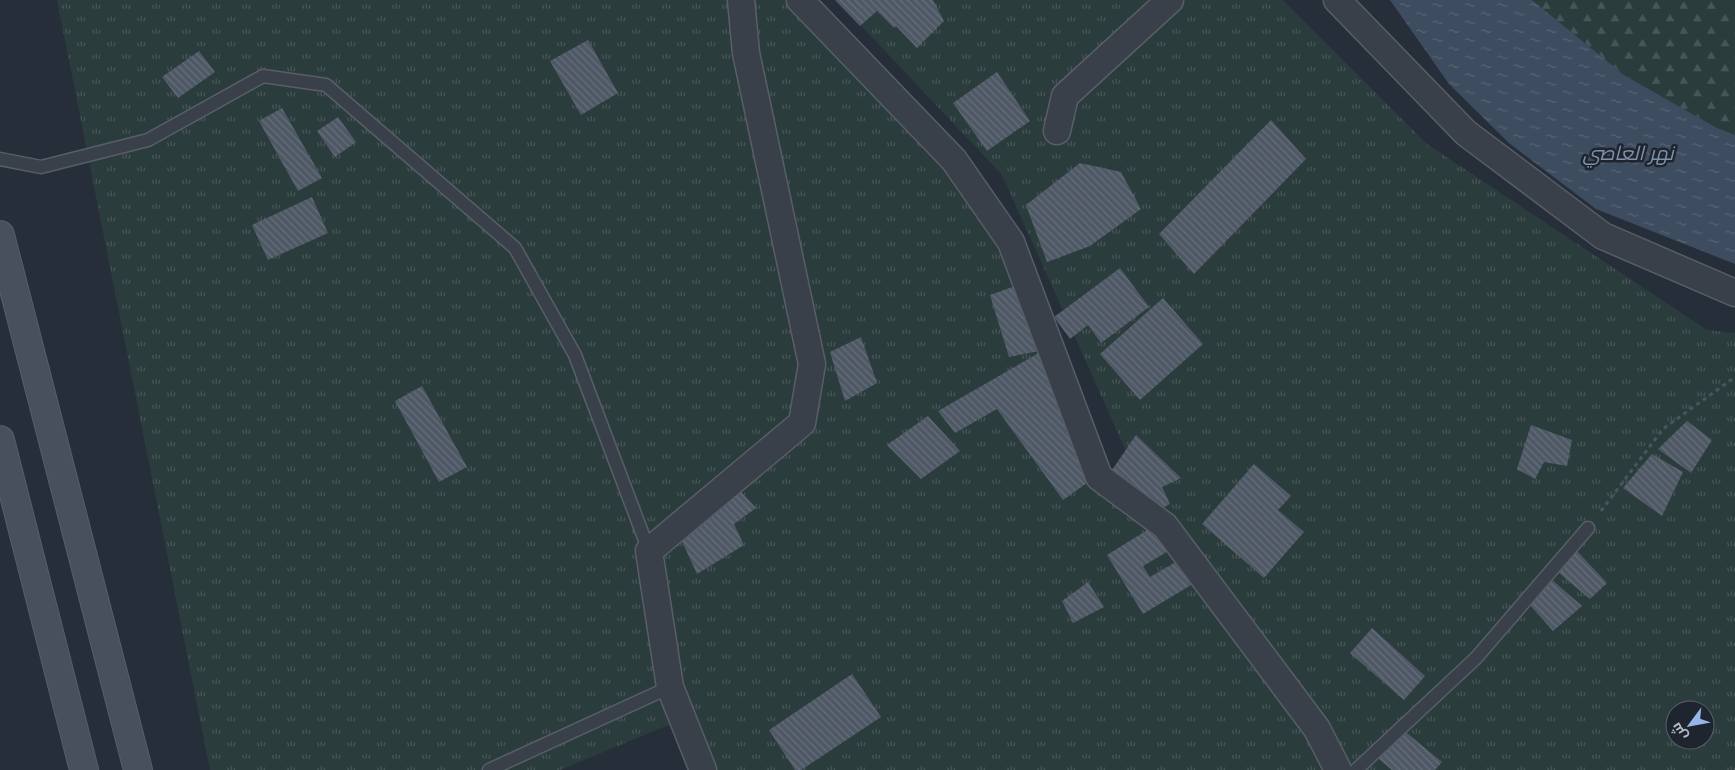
<svg xmlns="http://www.w3.org/2000/svg" width="1735" height="770" viewBox="0 0 1735 770" font-family="Mulish,Cairo,sans-serif">
<style>
.grass{fill:url(#grass-tufts);fill-rule:evenodd}
.forest{fill:url(#forest-firs)}
.water{fill:url(#water-ripples)}
.building{fill:url(#building-back-hatch)}
.lines{fill:none;stroke-linecap:round;stroke-linejoin:round}
.service-casing{stroke:#585e68;stroke-width:15}
.minor-casing{stroke:#585e68;stroke-width:29}
.secondary-casing{stroke:#585e68;stroke-width:30}
.path{stroke:#48575a;stroke-width:3;stroke-dasharray:4 4;stroke-linecap:butt}
.service{stroke:#3a404a;stroke-width:12}
.minor{stroke:#3a404a;stroke-width:26}
.secondary{stroke:#48505c;stroke-width:28}
.labels{text-anchor:middle;dominant-baseline:central;stroke-width:5;stroke-linejoin:round;paint-order:stroke}
.water-label{font-size:20px;font-style:italic;fill:#8092aa;stroke:#1f252f}
</style>
<defs>
<pattern id="grass-tufts" width="24" height="20" patternUnits="userSpaceOnUse" patternTransform="scale(1.25)"><rect width="24" height="20" fill="#2b3c3d"/><path d="M3 7l-1-3M5 7V3M7 7l1-3M15 17l-1-3M17 17v-4M19 17l1-3" fill="none" stroke="#485658"/></pattern>
<pattern id="forest-firs" width="22" height="20" patternUnits="userSpaceOnUse" patternTransform="scale(1.25)"><rect width="22" height="20" fill="#2b3c3d"/><path d="M5 1l3.5 6h-7zM16 11l3.5 6h-7z" fill="#485658"/></pattern>
<pattern id="water-ripples" width="26" height="14" patternUnits="userSpaceOnUse" patternTransform="scale(1.25)"><rect width="26" height="14" fill="#3e4c60"/><path d="M2 4q2-2 4 0t4 0M15 11q2-2 4 0t4 0" fill="none" stroke="#586475"/></pattern>
<pattern id="building-back-hatch" width="6" height="6" patternUnits="userSpaceOnUse" patternTransform="scale(1.25)"><rect width="6" height="6" fill="#4f5865"/><path d="M-1 5l2 2M0 0l6 6M5-1l2 2" fill="none" stroke="#666e7a"/></pattern>
</defs>
<rect width="100%" height="100%" fill="#262e3a"/>
<!-- grass -->
<path class="grass" d="M57 0H800L1011 242 1099 477 1165 526 1310 718 1131 462 1002 175 837 0H1283L1427 144 1707 330 1735 333V770H1346L1317 730 1323 770H700L673 723 560 770H210ZM1675 710H1705V740H1675Z"/>
<!-- forest -->
<polygon class="forest" points="1532,0 1735,0 1735,135 1715,127 1624,75"/>
<!-- water -->
<polygon class="water" points="1390,0 1532,0 1624,75 1715,127 1735,135 1735,264 1596,209 1509,143 1449,84"/>
<!-- building -->
<g class="building">
<polygon points="835,0 933,0 944,21 917,48 896,26 894,28 877,11 860,26"/>
<polygon points="588,40 618,93 581,115 550,61"/>
<polygon points="199,51 215,72 178,98 162,77"/>
<polygon points="997,72 1030,121 987,151 953,103"/>
<polygon points="282,108 322,178 298,191 259,121"/>
<polygon points="338,117 356,142 335,157 317,131"/>
<polygon points="1271,120 1306,159 1194,274 1159,234"/>
<polygon points="1080,163 1121,172 1141,209 1090,246 1047,262 1026,205"/>
<polygon points="312,197 328,233 268,260 252,225"/>
<polygon points="1120,268 1149,307 1101,343 1088,325 1070,339 1054,317"/>
<polygon points="1021,284 1044,350 1009,357 990,295"/>
<polygon points="1163,298 1203,344 1140,400 1100,354"/>
<polygon points="861,337 877,383 845,401 830,352"/>
<polygon points="1044,350 1087,483 1063,500 997,409 955,433 938,411"/>
<polygon points="422,386 467,467 439,482 395,401"/>
<polygon points="928,416 960,451 921,479 887,445"/>
<polygon points="1687,421 1712,440 1691,473 1658,449"/>
<polygon points="1531,425 1572,440 1567,466 1544,462 1535,479 1517,469"/>
<polygon points="1136,435 1181,478 1162,487 1170,504 1155,512 1112,470"/>
<polygon points="1652,454 1683,472 1662,516 1623,488"/>
<polygon points="1254,464 1291,496 1278,510 1304,532 1264,578 1202,524"/>
<polygon points="741,492 756,508 734,524 744,545 697,574 680,537"/>
<polygon points="1157,524 1172,549 1143,566 1150,577 1176,562 1191,585 1143,614 1107,555"/>
<polygon points="1577,551 1607,583 1590,599 1558,572"/>
<polygon points="1551,579 1582,606 1553,631 1529,604"/>
<polygon points="1088,582 1104,607 1073,623 1062,601"/>
<polygon points="1372,628 1425,676 1404,700 1350,653"/>
<polygon points="852,674 881,717 801,770 795,770 769,730"/>
<polygon points="1397,725 1442,762 1435,770 1392,770 1373,754"/>
</g>
<g class="lines">
<!-- service casing -->
<g class="service-casing">
<g id="service">
<polyline points="0,159 41,167 148,140 263,76 326,85 515,248 575,355 649,551"/>
<polyline points="489,770 670,687"/>
<polyline points="1356,770 1476,658 1588,528"/>
</g>
</g>
<!-- minor casing -->
<g class="minor-casing">
<g id="minor">
<polyline points="800,0 954,160 1011,242 1099,477 1165,526 1317,729 1338,770"/>
<polyline points="1337,0 1466,133 1603,236 1735,293"/>
<polyline points="1057,131 1065,96 1170,0"/>
<polyline points="703,770 670,687 649,551 802,423 812,364 746,53 741,0"/>
</g>
</g>
<!-- secondary casing -->
<g class="secondary-casing">
<g id="secondary">
<polyline points="0,235 138,770"/>
<polyline points="0,440 84,770"/>
</g>
</g>
<!-- path -->
<polyline class="path" points="1601,511 1663,429 1735,377"/>
<!-- service -->
<use href="#service" class="service"/>
<!-- minor -->
<use href="#minor" class="minor"/>
<!-- secondary -->
<use href="#secondary" class="secondary"/>
</g>
<g class="labels">
<!-- water labels -->
<g class="water-label">
<text x="1628" y="152">نهر العاصي</text>
</g>
</g>
<!-- north arrow -->
<g transform="translate(1690 725) rotate(238)"><circle r="24" fill="#1f252f" stroke="#5b616b"/>
<path d="M0-4L9 19L0 12L-9 19Z" fill="#95b6eb"/>
<text y="-8" font-size="14" font-weight="bold" text-anchor="middle" fill="#b5bbc5">ش</text>
</g>
</svg>
